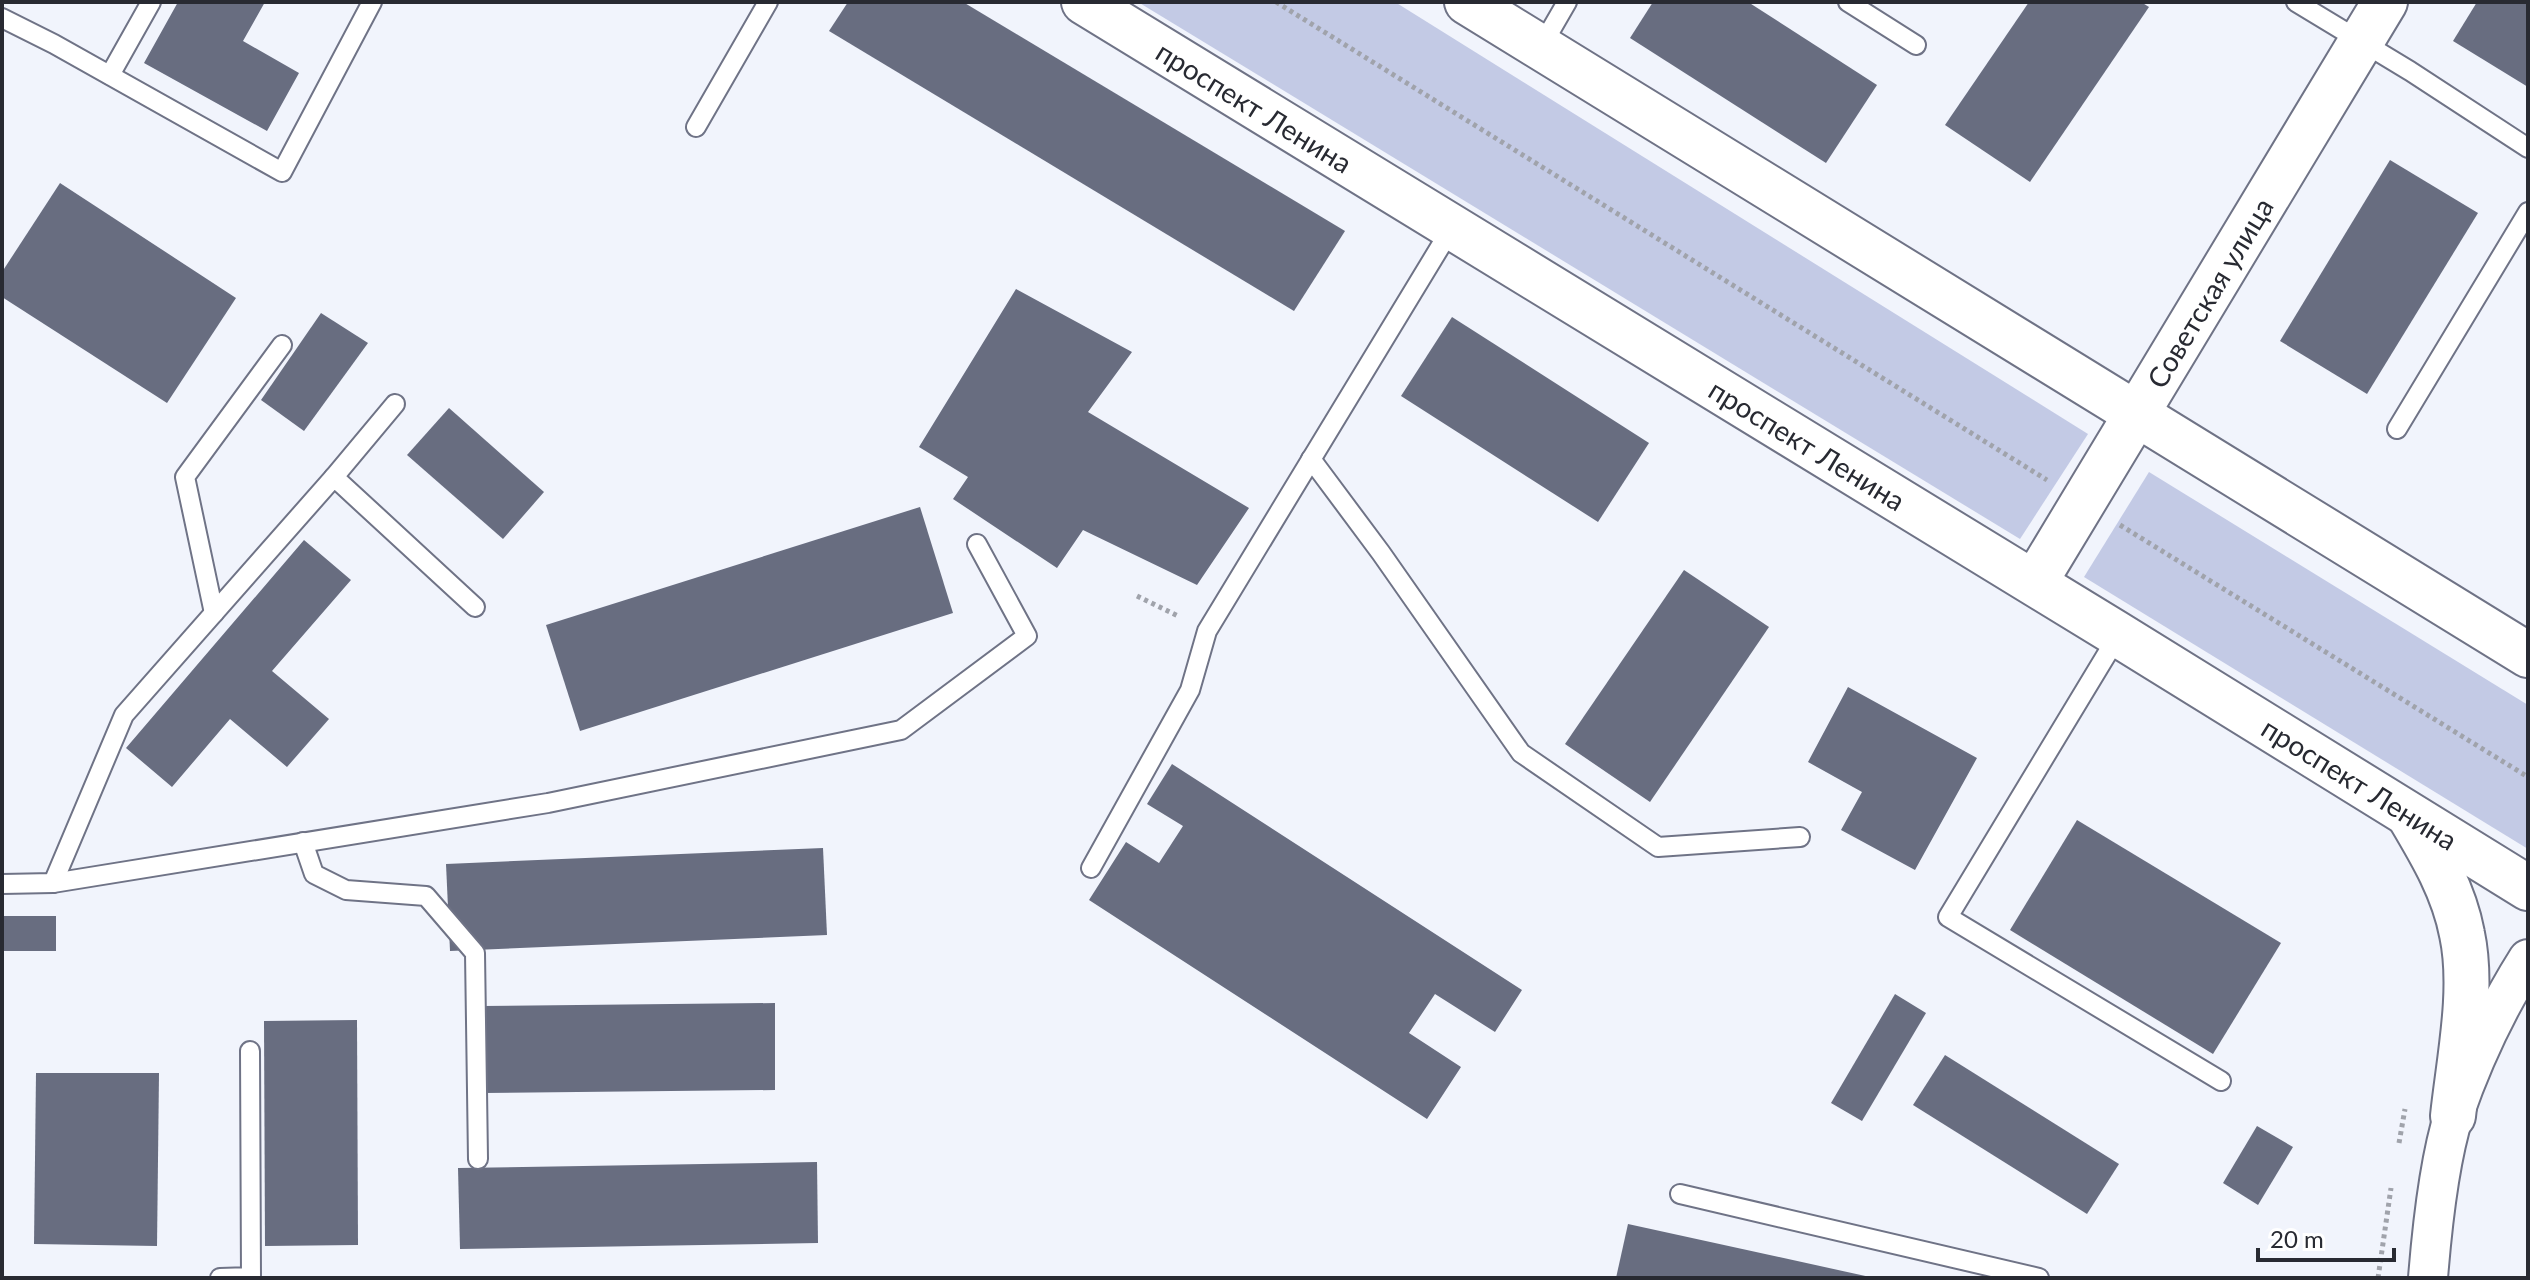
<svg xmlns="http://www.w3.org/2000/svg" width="2530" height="1280" viewBox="0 0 2530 1280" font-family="Lato,sans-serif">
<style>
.green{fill:#c3cae5}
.building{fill:#686d80}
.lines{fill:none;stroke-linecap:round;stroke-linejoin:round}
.lane-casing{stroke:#6f7386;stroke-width:22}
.street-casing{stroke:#6f7386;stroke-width:42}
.secondary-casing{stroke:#6f7386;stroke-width:48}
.path{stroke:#a0a3ab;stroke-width:5;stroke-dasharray:4 4;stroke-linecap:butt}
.lane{stroke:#fff;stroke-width:18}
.street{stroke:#fff;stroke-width:38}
.secondary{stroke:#fff;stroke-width:44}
.labels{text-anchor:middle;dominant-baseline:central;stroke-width:8;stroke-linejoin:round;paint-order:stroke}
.street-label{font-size:28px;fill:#282a32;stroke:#fff}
</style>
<rect width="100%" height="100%" fill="#f1f4fc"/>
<!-- green -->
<g class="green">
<polygon points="1138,2 1395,2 2088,434 2020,539"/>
<polygon points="2149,472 2528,705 2528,849 2084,577"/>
</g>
<!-- building -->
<g class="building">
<polygon points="178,2 265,2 243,41 299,73 267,131 144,63"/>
<polygon points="848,2 963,2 1345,231 1294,311 829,31"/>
<polygon points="1653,2 1748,2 1877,85 1826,163 1630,38"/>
<polygon points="2029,2 2141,2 2149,7 2030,182 1945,125"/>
<polygon points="2477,2 2528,2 2528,87 2453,41"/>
<polygon points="2390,160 2478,213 2367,394 2280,341"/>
<polygon points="60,183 236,298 167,403 2,297 2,272"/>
<polygon points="1016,289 1132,352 1088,412 1249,508 1197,585 1083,530 1057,568 953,499 968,477 919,447"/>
<polygon points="321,313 368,343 304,431 261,400"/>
<polygon points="1452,317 1649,443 1598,522 1401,396"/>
<polygon points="449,408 544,492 503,539 407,455"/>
<polygon points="920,507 953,613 580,731 546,625"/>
<polygon points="304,540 351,580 272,671 329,719 287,767 230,719 172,787 126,748"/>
<polygon points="1684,570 1769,627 1650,802 1565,744"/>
<polygon points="1848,687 1977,758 1915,870 1841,830 1862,792 1808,762"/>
<polygon points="1172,764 1522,990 1495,1032 1435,994 1409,1033 1461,1067 1427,1119 1089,900 1126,842 1159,863 1183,826 1147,804"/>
<polygon points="2077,820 2281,943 2213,1054 2010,930"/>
<polygon points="823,848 827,935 450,951 446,864"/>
<rect x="2" y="916" width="54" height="35"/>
<polygon points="1895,994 1926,1013 1862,1121 1831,1103"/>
<polygon points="775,1003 775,1090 484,1093 483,1006"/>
<polygon points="357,1020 358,1245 265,1246 264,1021"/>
<polygon points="1945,1055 2119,1164 2087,1214 1913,1105"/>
<polygon points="36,1073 159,1073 157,1246 34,1244"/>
<polygon points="2257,1126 2293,1147 2258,1205 2223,1183"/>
<polygon points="817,1162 818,1243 460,1249 458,1168"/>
<polygon points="1628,1224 1870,1277 1870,1278 1616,1278"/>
</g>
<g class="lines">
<!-- lane casing -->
<g class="lane-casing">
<g id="lane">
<polyline points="1848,2 1916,45"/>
<polyline points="2296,2 2410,71 2528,148"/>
<polyline points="2,18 54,44 282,172 372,2"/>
<polyline points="1541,47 1567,2"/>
<polyline points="110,75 151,2"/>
<polyline points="696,127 768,2"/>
<polyline points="2397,429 2528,212"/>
<polyline points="1311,459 1381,553 1521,753 1658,847 1800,837"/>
<polyline points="334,477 395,404"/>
<polyline points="214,613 185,477 282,345"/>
<polyline points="2119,634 1948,917 2221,1081"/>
<polyline points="303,842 314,874 346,890 426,896 475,953 478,1159"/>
<polyline points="1091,868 1190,690 1207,631 1451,229"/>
<polyline points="53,883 124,715 334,477 475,607"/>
<polyline points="2,884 53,883 548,803 901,730 1027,636 977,544"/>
<polyline points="1680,1194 2039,1278"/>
<polyline points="220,1278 251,1277 250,1051"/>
</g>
</g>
<!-- street casing -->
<g class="street-casing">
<path id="street" d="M2428 1278C2432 1228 2439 1161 2454 1114 2473 1059 2497 1008 2528 959"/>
</g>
<!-- secondary casing -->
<g class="secondary-casing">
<g id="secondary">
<path id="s1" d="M1084 2C1565 299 2049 589 2528 888"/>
<polyline points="1467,2 2528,655"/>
<path id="s2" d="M2035 582 2385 2"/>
<path d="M2410 817C2432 854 2454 891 2462 934 2474 990 2459 1060 2453 1116"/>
</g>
</g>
<!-- path -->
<g class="path">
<polyline points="1276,2 2047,480"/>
<polyline points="2120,525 2528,777"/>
<polyline points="1137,596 1178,616"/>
<polyline points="2399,1143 2405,1109"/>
<polyline points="2378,1278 2391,1188"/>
</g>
<!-- lane -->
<use href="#lane" class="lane"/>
<!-- street -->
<use href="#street" class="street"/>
<!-- secondary -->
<use href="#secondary" class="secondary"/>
</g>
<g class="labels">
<!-- street labels -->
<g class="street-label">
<text stroke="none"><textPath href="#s1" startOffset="200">проспект Ленина</textPath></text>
<text stroke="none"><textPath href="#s2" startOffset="338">Советская улица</textPath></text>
<text stroke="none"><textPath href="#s1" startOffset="848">проспект Ленина</textPath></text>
<text stroke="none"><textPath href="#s1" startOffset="1496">проспект Ленина</textPath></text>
</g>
</g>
<!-- border -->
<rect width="2530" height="1280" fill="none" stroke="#282a32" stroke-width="8"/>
<!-- scale -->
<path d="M2258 1248v12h136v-12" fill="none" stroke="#282a32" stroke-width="4"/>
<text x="2270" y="1248" font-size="24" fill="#282a32" stroke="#ffffff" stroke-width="6" paint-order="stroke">20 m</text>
</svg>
